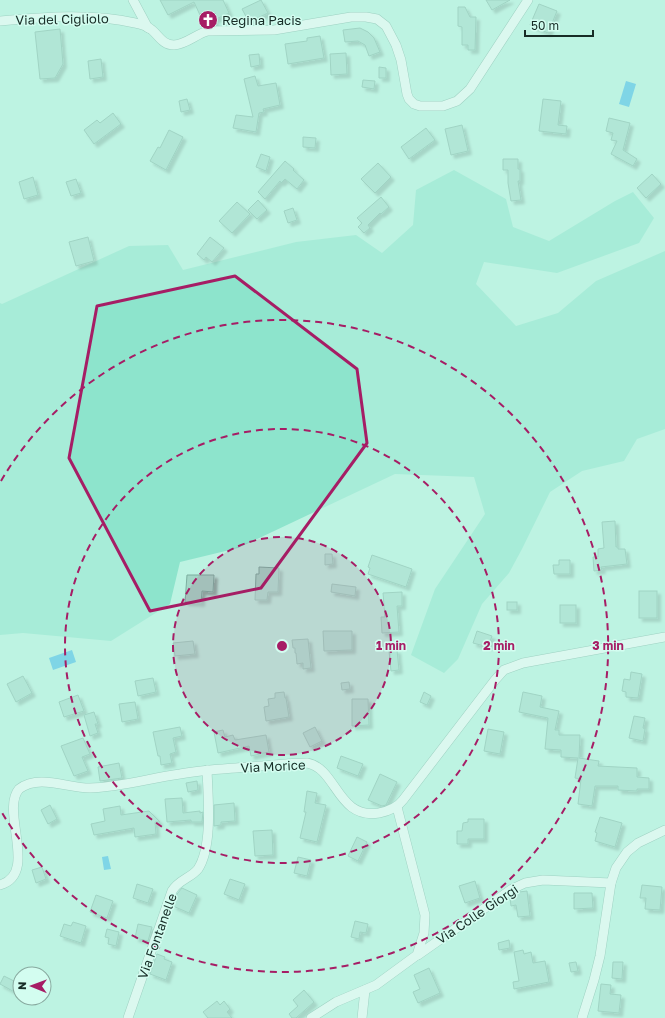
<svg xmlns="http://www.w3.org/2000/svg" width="665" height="1018" viewBox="0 0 665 1018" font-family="'Golos Text',sans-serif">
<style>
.green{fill:#8de4cc}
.water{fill:#33b1ec}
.building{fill:#a3d7c7;stroke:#7cafa0;filter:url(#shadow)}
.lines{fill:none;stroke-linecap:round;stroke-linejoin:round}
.minor-casing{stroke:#78ab9c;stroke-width:10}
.minor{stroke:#fff;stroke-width:9}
.marked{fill:none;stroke:#a61d65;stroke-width:3;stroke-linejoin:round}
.ring{fill:none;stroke:#a61d65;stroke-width:2;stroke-dasharray:7 5}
.labels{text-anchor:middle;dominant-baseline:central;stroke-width:3;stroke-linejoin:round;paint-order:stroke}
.street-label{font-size:13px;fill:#172c26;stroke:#d3fdf0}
.poi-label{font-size:13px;fill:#172c26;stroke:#d3fdf0;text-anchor:start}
.centre{fill:#a61d65;stroke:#d3fdf0;stroke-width:2}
.ring-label{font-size:12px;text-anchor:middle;font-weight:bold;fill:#a61d65;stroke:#d3fdf0;stroke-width:3;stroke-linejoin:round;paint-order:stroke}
</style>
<defs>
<filter id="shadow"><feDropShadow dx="3.5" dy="3.5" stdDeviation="1" flood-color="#0004"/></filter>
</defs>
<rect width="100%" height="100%" fill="#bdf3e2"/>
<!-- green -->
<polygon class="green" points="454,170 506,199 513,227 549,241 615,201 633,192 654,218 639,243 557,273 484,262 476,284 516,326 558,313 596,281 665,251 665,429 637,439 624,461 582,471 550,492 522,549 509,573 482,604 458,659 444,673 411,655 435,589 485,514 474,477 395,474 238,548 180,562 170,604 111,641 23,633 0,635 0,303 2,304 129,246 168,245 183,270 296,242 356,235 382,253 413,225 416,190"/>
<!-- water -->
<g class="water">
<polygon points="626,81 636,84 629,107 619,104"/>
<polygon points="72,650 76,662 53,670 49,658"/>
<polygon points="108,856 111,869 104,870 102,857"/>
</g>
<!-- building -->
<g class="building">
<polygon points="160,0 223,0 229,13 214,20 216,25 205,26 194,2 168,15"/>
<polygon points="261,0 268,13 249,22 242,9"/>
<polygon points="486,0 510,0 492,10"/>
<polygon points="539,4 557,11 548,33 530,25"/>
<polygon points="458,7 465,7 470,17 476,17 475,50 468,50 468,45 462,45 462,27 458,26"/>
<polygon points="360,28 368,32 374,38 380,52 369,56 365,45 358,41 345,42 343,30"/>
<polygon points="60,29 63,64 55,78 40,79 35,32"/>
<polygon points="320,36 324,58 288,64 285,44 307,41 307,38"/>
<polygon points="346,53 347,74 331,75 330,54"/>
<polygon points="259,54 260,65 251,67 249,55"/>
<polygon points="101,59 103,77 90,79 88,61"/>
<polygon points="379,67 386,68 386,78 379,78"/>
<polygon points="255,76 258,86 276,83 280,105 263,109 264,112 259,113 256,132 233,128 236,115 253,117 244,79"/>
<polygon points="363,80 375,81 374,89 362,87"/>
<polygon points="187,99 190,110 181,112 179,101"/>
<polygon points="543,99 561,101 558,125 567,126 566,134 539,131"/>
<polygon points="113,113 121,124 94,144 84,130 97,120 100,123"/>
<polygon points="609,118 630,123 623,150 637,159 633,166 611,154 617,141 611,140 613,133 606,131"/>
<polygon points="462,125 468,151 451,155 445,129"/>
<polygon points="426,128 435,140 409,159 401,147"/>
<polygon points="169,130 183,137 166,170 150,161 158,147 160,148"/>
<polygon points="303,137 316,138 315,148 303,147"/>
<polygon points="261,154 270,157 266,171 256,167"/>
<polygon points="503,159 518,159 518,169 520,169 520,181 518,181 521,200 511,201 508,183 508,170 503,170"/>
<polygon points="285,161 294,169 293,170 304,180 297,189 285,179 281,183 280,181 265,199 258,192"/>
<polygon points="378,163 391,177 375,193 361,179"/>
<polygon points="652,174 661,184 646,198 637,188"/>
<polygon points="33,177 38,195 24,199 19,182"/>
<polygon points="76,179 81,193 71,196 66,182"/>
<polygon points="381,197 389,207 381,214 380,213 368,225 370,228 364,233 358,227 362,223 357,218"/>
<polygon points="258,200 267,210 257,219 248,210"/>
<polygon points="237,202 250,214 232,233 219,221"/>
<polygon points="293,208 297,220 288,223 284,211"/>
<polygon points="88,237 94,261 76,266 69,242"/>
<polygon points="210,237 224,248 212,262 206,257 204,260 197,254"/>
<polygon points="615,521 616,547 618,547 618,549 625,549 627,564 601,567 602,570 594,571 593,557 598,557 598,549 604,548 602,522"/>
<polygon points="325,554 332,554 333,564 325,565"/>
<polygon points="372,555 412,569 406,587 368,574 370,568 368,567"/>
<polygon points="559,560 570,560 570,574 554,574 553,565 559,565"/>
<polygon points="259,567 279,568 278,592 268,592 267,600 255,600 256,574 259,574"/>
<polygon points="187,575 214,575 213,592 202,591 201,603 185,602"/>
<polygon points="332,584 356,587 355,596 331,592"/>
<rect x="639" y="591" width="18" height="27"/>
<polygon points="402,592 402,606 397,606 399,632 382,633 381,617 385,617 383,593"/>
<rect x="507" y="602" width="10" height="8"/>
<rect x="560" y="605" width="16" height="18"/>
<polygon points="323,631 352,631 352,650 324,651"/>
<polygon points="477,631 492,636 488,647 473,643"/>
<polygon points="308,639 311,668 303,669 303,663 297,664 296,653 295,653 295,648 293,648 292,640"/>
<polygon points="193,641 195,654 175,656 173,643"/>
<polygon points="397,650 399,670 391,671 389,651"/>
<polygon points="631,672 642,674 638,698 626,697 626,692 622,691 624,679 630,680"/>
<polygon points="23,676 32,693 16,702 7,684"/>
<polygon points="153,678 156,692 138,696 135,681"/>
<polygon points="349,682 350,689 342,690 341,683"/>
<polygon points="284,692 285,698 286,698 289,717 266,721 264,707 269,706 268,699 275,698 275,693"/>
<polygon points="424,692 431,696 427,705 420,702"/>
<polygon points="523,692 542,696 540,707 559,711 555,730 559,730 559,735 580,735 579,758 599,761 598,766 637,768 637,777 649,778 649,789 637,789 637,791 618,790 618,786 595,786 592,806 578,804 581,779 575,778 578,758 561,757 561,750 545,749 548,718 519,712"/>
<polygon points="78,695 84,711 64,717 59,702"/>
<polygon points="352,699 368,699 369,725 352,726"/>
<polygon points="135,702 138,719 122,722 119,704"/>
<polygon points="94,712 98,724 95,724 98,733 90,736 84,715"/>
<polygon points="634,716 645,718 643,728 645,729 643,741 629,738"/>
<polygon points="180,727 182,736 173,738 176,752 170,754 172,763 161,765 160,756 158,756 153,732"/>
<polygon points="315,727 322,741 310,747 303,733"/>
<polygon points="488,729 504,732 500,754 484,751"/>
<polygon points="223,730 225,737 233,735 235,740 266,735 269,752 251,756 249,746 218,753 214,732"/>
<polygon points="83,738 90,754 82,757 88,771 74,776 61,746"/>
<polygon points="341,756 363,764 358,776 337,768"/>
<polygon points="119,763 122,778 100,781 98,767"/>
<polygon points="380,774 397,782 386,805 382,806 368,800"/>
<polygon points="197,781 198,790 188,792 186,783"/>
<polygon points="307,791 317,793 315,803 326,805 317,842 300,838 306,812 304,812"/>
<polygon points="182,798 183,813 200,811 200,813 203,812 202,822 191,822 191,820 167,822 165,799"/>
<polygon points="234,803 235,821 221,822 221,825 214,826 214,805"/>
<polygon points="50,805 57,819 48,824 41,810"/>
<polygon points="120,806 121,815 149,811 160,822 155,822 156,834 135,837 134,828 94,835 91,824 105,821 103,809"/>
<polygon points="600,817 622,823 615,847 595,841 597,833 595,832"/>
<polygon points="468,819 484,819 484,839 468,839 468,844 457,844 457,831 462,831 463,823 468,822"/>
<polygon points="272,830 273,855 255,856 253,831"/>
<polygon points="357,837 367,842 358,861 348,856"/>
<polygon points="298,857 311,860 307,876 294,873"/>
<polygon points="42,867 46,879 36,883 32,870"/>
<polygon points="230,879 245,884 239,900 224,894"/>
<polygon points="475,881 480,898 465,903 459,886"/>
<polygon points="137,884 153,889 148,903 133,898"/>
<polygon points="642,885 662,887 660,910 645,909 646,898 640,898"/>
<polygon points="182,888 197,895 189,913 173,906 177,894"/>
<polygon points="527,891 530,916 518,917 516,905 511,906 510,898 519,892"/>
<polygon points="574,893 592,893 593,908 574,909"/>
<polygon points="96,895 113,901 107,918 90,912"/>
<polygon points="355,921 368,924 366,933 360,932 359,939 351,937"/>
<polygon points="73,922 86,926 81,943 60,936 64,924 71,926"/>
<polygon points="138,924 152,927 148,941 135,938"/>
<polygon points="107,929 119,932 116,946 108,944 109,938 105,937"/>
<polygon points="509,940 510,948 499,950 498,943"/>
<polygon points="523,950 524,954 531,952 533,963 545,961 549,982 514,989 513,982 519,981 514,952"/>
<polygon points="157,954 165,957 164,959 172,962 166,980 150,974"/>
<polygon points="576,962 578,971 571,972 569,963"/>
<polygon points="613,962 623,962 622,979 612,978"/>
<polygon points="429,968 440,993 418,1003 413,992 420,989 414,975"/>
<polygon points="4,976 20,984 20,995 0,984"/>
<polygon points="601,984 611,985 610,994 621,995 619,1013 598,1011"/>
<polygon points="304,990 314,1002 296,1018 292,1018 289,1014 298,1006 293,1000"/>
<polygon points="217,1001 220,1005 224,1001 230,1009 227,1012 232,1018 208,1018 203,1012"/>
</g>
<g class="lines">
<!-- minor casing -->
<g class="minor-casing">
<g id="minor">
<polyline points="133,0 148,28"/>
<path d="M0 21C45 17 91 13 135 23 141 24 147 26 152 30 159 36 163 45 174 45 187 44 196 34 208 31L274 30 351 17H366L377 19 386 26 396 45 401 60 407 94 409 99 414 104 420 106H443L457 101 470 89 528 0"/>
<path d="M0 885C39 874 0 811 19 789 39 774 67 788 90 788 121 787 150 778 180 774 202 770 224 769 247 767 267 766 287 763 307 763 337 768 337 820 379 813 389 811 397 808 403 800L495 680 504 670 523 663 665 637"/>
<polyline points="418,955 512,889 525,883 543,880 611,883"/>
<path d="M128 1018 172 891C178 880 191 878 198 869 213 846 208 797 207 770"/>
<polyline points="311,1018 336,1002 376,985 417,955 424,933 425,915 397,807"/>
<polyline points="362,1018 365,990"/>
<polyline points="582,1018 594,980 600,956 611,883 616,868 627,852 638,843 665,830"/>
</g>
</g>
<!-- minor -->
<use href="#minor" class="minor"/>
</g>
<!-- marked area -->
<path d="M0 0H665V1018H0ZM235 276 357 369 367 443 261 588 150 611 69 458 97 306Z" fill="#bdf3e2" fill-opacity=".55" fill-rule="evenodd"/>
<path class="marked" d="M235 276 357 369 367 443 261 588 150 611 69 458 97 306Z"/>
<!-- distance rings -->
<circle cx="282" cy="646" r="109" fill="#a61d65" fill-opacity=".12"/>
<g class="ring">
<circle cx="282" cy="646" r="109"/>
<circle cx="282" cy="646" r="217"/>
<path d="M1 481A326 326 0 1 1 1 811"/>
</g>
<!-- icons -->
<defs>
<g id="church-disc" transform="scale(1)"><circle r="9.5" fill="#a61d65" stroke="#d3fdf0"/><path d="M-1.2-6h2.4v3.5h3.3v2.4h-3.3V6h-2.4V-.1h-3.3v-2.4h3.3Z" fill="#fff"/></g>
</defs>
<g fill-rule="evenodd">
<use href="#church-disc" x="208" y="20"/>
</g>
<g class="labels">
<!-- street labels -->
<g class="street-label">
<text transform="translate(62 19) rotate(-1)">Via del Cigliolo</text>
<text transform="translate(273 766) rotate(-3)">Via Morice</text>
<text transform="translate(477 914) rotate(-34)">Via Colle Giorgi</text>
<text transform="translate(157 936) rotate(-70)">Via Fontanelle</text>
</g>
<!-- poi labels -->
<g class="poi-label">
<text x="222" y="20">Regina Pacis</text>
</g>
</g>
<circle cx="282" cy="646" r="6" class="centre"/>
<g class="ring-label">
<text x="391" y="650">1 min</text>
<text x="499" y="650">2 min</text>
<text x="608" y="650">3 min</text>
</g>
<!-- north arrow -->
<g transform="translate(32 986) rotate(271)"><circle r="19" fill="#d3fdf0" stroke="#88a99f"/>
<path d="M0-3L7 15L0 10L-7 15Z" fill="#a61d65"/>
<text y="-6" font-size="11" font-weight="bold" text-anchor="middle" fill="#172c26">N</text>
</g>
<!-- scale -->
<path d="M525 30v6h68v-6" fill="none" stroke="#172c26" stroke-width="2"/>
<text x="531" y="30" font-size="12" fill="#172c26" stroke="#d3fdf0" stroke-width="3" paint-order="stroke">50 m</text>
</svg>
